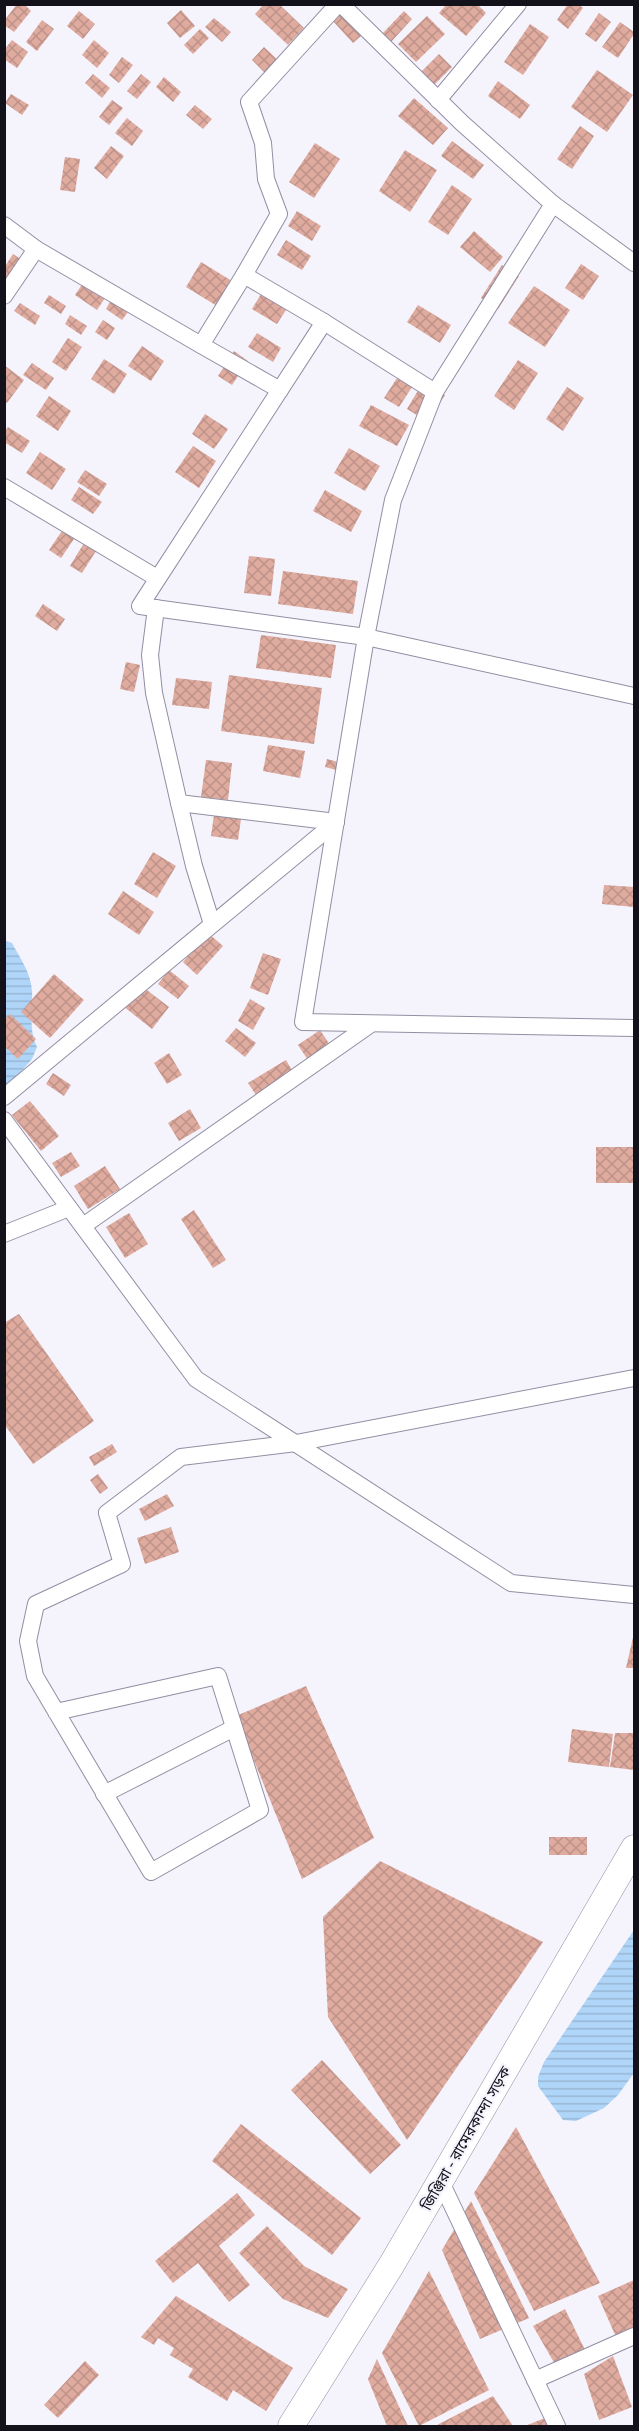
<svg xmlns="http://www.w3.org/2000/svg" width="639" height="2431" viewBox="0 0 639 2431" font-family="'Noto Serif','Noto Sans Bengali',serif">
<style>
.water{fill:url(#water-rules)}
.building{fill:url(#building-cross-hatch)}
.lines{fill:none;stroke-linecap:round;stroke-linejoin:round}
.street-casing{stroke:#938ea3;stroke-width:18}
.primary-casing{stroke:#938ea3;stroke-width:27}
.street{stroke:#fff;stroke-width:16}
.primary{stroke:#fff;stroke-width:26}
.labels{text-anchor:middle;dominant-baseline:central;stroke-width:4.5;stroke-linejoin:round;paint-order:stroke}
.street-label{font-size:15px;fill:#131119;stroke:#f5f3fc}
</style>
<defs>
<pattern id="water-rules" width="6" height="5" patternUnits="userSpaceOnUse" patternTransform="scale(1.5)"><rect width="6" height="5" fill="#afd5f8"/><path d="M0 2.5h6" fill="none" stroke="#96b6d4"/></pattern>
<pattern id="building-cross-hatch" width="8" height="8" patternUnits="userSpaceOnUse" patternTransform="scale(1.5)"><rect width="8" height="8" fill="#dfab9f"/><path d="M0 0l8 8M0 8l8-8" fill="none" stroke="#be9288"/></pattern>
</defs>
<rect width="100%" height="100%" fill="#f5f3fc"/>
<!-- water -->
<g class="water">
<path d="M5 941 12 943C20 958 31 973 32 991 33 1012 28 1027 37 1047L32 1059 5 1090Z"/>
<polygon points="634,1930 634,2073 618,2095 604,2108 576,2121 563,2120 538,2086 538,2077 544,2062"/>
</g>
<!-- building -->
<g class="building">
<polygon points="17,4 24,4 31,11 14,32 4,25 4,21"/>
<polygon points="264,4 279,4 304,28 288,45 255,14"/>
<polygon points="447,4 477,4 486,13 466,36 439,13"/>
<polygon points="568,4 578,4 583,8 568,29 557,20"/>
<polygon points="181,10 195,26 180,38 167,23"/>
<polygon points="79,11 95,24 83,39 67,26"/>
<polygon points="404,11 412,19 391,42 382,34"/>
<polygon points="341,12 361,36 353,43 332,20"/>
<polygon points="599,13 611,22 596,42 585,34"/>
<polygon points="427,16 445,34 416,62 398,44"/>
<polygon points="214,18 231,32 222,42 205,27"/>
<polygon points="42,20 54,29 37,51 26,42"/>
<polygon points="620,22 634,32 634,34 618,58 602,47"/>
<polygon points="530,24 549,37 523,75 504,62"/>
<polygon points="200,29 209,38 193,54 184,45"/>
<polygon points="12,40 28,52 17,68 4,59 4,50"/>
<polygon points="94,40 109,53 97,68 82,55"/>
<polygon points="264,47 282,64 269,77 252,60"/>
<polygon points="439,54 452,67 433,86 420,73"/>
<polygon points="122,57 133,65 119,83 109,75"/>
<polygon points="597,70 633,95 607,132 571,107"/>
<polygon points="93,74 110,88 102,98 85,83"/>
<polygon points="141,74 151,82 137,99 127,91"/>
<polygon points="164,77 181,92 173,102 156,87"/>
<polygon points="498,81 530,105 520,119 488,96"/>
<polygon points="11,94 29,105 22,115 5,103"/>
<polygon points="414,98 448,128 433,145 398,116"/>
<polygon points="112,100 123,108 109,125 99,117"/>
<polygon points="195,105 212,119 203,129 186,115"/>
<polygon points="127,118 143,131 132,146 115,133"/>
<polygon points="580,126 594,136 572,169 557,159"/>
<polygon points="452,141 484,165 473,179 441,156"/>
<polygon points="315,143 340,159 314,198 289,182"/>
<polygon points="111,146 124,156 107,179 94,168"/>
<polygon points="405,150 437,170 410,212 379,191"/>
<polygon points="65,157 80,159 75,192 60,190"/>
<polygon points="452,185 472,199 448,235 428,222"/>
<polygon points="297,211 321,226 312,241 288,226"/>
<polygon points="474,231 503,257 490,272 460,247"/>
<polygon points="286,240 311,256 302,270 277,255"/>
<polygon points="13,254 25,262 11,285 4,281 4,268"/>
<polygon points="201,262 232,281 217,306 186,287"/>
<polygon points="581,264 599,276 583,300 565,288"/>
<polygon points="502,265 519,276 498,309 481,298"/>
<polygon points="83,283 105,298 97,310 75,295"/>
<polygon points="534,286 570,310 545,347 508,323"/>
<polygon points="261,294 286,310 277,324 252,309"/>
<polygon points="49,295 66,306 61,314 44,303"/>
<polygon points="111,300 128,312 122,320 106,309"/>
<polygon points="20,303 40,316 35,325 14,311"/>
<polygon points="418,305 451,325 440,343 407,322"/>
<polygon points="70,315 87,326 81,335 65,324"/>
<polygon points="103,320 115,328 107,340 95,332"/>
<polygon points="257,333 281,348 273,362 248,347"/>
<polygon points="68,338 82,347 66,371 52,362"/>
<polygon points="142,346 164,361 151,381 128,366"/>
<polygon points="234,351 248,361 232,385 218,376"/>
<polygon points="104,359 127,374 114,394 91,379"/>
<polygon points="518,360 538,373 514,410 494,396"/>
<polygon points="32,363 54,378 46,390 23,375"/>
<polygon points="4,365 24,380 7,403 4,401"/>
<polygon points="401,372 416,381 399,407 384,398"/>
<polygon points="423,382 445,395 428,422 407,409"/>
<polygon points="567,387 584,398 563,431 546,419"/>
<polygon points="49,396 71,411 58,431 36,416"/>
<polygon points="371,405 409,425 397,446 359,426"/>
<polygon points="205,414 228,429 214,449 192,434"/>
<polygon points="8,427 30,441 22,453 4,442 4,432"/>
<polygon points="193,446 216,461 199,488 175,472"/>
<polygon points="349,448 380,466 365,491 334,473"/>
<polygon points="40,452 66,469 52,490 26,473"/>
<polygon points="85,470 107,484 99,496 77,482"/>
<polygon points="79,487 102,502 93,514 71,500"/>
<polygon points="325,490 362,511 351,532 313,511"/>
<polygon points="64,528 76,536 61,558 49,550"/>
<polygon points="84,543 96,551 82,573 70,566"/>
<polygon points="249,556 275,559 271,596 244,593"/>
<polygon points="283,571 358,581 353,614 278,604"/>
<polygon points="43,604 65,619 57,631 35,616"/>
<polygon points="261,635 336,645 331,678 256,668"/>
<polygon points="126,662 140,665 134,692 120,689"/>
<polygon points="229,675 322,688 314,744 221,731"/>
<polygon points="176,678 212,682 209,709 172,705"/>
<polygon points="268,745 305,751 300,778 263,771"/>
<polygon points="327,759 342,763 340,771 325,767"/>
<polygon points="206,760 232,763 228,800 201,797"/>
<polygon points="214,815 241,819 238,840 211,836"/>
<polygon points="153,852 176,866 157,898 134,884"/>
<polygon points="604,885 634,887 634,907 602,904"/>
<polygon points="123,891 154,912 139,935 108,914"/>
<polygon points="208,933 223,946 197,975 183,962"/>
<polygon points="263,953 281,959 268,995 250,988"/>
<polygon points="169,970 189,986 178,999 158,984"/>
<polygon points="54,974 84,1000 50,1038 21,1012"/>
<polygon points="143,987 169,1007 152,1029 123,1006"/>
<polygon points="250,999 265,1008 253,1030 238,1021"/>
<polygon points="10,1014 36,1039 18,1059 4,1046 4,1019"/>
<polygon points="236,1028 256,1043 245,1057 225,1041"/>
<polygon points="320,1030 332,1048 310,1063 298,1045"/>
<polygon points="169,1053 182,1075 167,1084 154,1063"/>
<polygon points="286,1060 293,1072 256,1095 248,1083"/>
<polygon points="53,1073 71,1085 64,1096 46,1084"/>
<polygon points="30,1101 59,1136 41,1151 12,1115"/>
<polygon points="190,1109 201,1128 179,1141 168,1123"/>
<rect x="596" y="1147" width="38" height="36"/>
<polygon points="71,1152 80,1166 61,1177 52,1163"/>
<polygon points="105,1166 120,1189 88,1209 74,1186"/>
<polygon points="194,1210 226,1260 213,1268 181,1219"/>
<polygon points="129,1213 148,1244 125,1258 106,1227"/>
<polygon points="19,1314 94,1421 33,1464 4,1424 4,1323"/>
<polygon points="112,1444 117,1452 94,1466 89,1457"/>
<polygon points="98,1474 108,1488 100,1494 90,1480"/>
<polygon points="167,1494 174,1506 145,1521 139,1509"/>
<polygon points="171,1527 179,1552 145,1564 137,1538"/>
<polygon points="634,1633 634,1668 626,1668"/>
<polygon points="306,1686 374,1838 302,1879 236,1716"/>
<polygon points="572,1729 613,1734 609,1767 568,1762"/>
<polygon points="615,1733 634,1733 634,1770 610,1767"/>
<rect x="549" y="1837" width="38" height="18"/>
<polygon points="380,1861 543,1942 407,2140 328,2017 323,1917"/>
<polygon points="322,2060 401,2145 370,2174 291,2090"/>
<polygon points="241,2124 361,2218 332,2255 212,2161"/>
<polygon points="516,2127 600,2283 534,2311 474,2193"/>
<polygon points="237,2193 255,2215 219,2246 250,2285 229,2302 198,2263 173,2283 155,2261"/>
<polygon points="471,2201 529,2318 480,2339 442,2250"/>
<polygon points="267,2226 304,2266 348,2289 328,2318 283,2299 239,2253"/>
<polygon points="429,2271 489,2390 419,2426 382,2353"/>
<polygon points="634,2280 634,2329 616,2337 598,2296"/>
<polygon points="176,2296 293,2368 266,2411 233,2390 227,2401 188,2377 193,2369 170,2355 174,2348 158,2338 154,2345 141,2337"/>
<polygon points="565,2309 586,2352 556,2366 533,2326"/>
<polygon points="613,2356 632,2407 599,2420 584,2374"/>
<polygon points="377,2359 408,2426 387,2426 368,2379"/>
<polygon points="85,2361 99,2375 58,2418 44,2405"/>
<polygon points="493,2396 513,2426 435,2426"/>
<polygon points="545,2418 548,2426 525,2426"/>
</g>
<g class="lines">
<!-- street casing -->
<g class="street-casing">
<g id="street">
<polyline points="341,4 462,123 553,204 435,392 393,500 366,637 303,1022 634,1028"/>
<polyline points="438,100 518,4"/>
<polyline points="553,204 634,263"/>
<polyline points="4,225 36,249 4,296"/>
<polyline points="36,249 201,345"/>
<polyline points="244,275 279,214 266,179 263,143 249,102 338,4"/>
<polyline points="324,322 140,606 366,637 634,696"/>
<polyline points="280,390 201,345 244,275 324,322 435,392"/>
<polyline points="4,487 157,578"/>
<polyline points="156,608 150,655 154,693 179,803 336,822"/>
<polyline points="179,803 194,866 212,924"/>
<polyline points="4,1097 336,822"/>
<polyline points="4,1120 196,1379 511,1583 634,1595"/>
<polyline points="83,1226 371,1024"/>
<polyline points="4,1234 69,1208"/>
<polyline points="56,1712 218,1676 260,1810 151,1872 35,1676 28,1641 36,1604 122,1564 107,1513 181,1457 296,1443 634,1378"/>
<polyline points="104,1794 234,1728"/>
<polyline points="441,2182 557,2426"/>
<polyline points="535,2380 634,2336"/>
</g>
</g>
<!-- primary casing -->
<g class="primary-casing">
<polyline id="primary" points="291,2426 392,2264 634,1848"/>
</g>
<!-- street -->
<use href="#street" class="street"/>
<!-- primary -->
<use href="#primary" class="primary"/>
</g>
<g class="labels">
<!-- street labels -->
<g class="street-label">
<text transform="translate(465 2138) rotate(-60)">জিঞ্জিরা - রামেরকান্দা সড়ক</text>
</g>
</g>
<!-- border -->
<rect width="639" height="2431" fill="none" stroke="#131119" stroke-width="12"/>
</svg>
